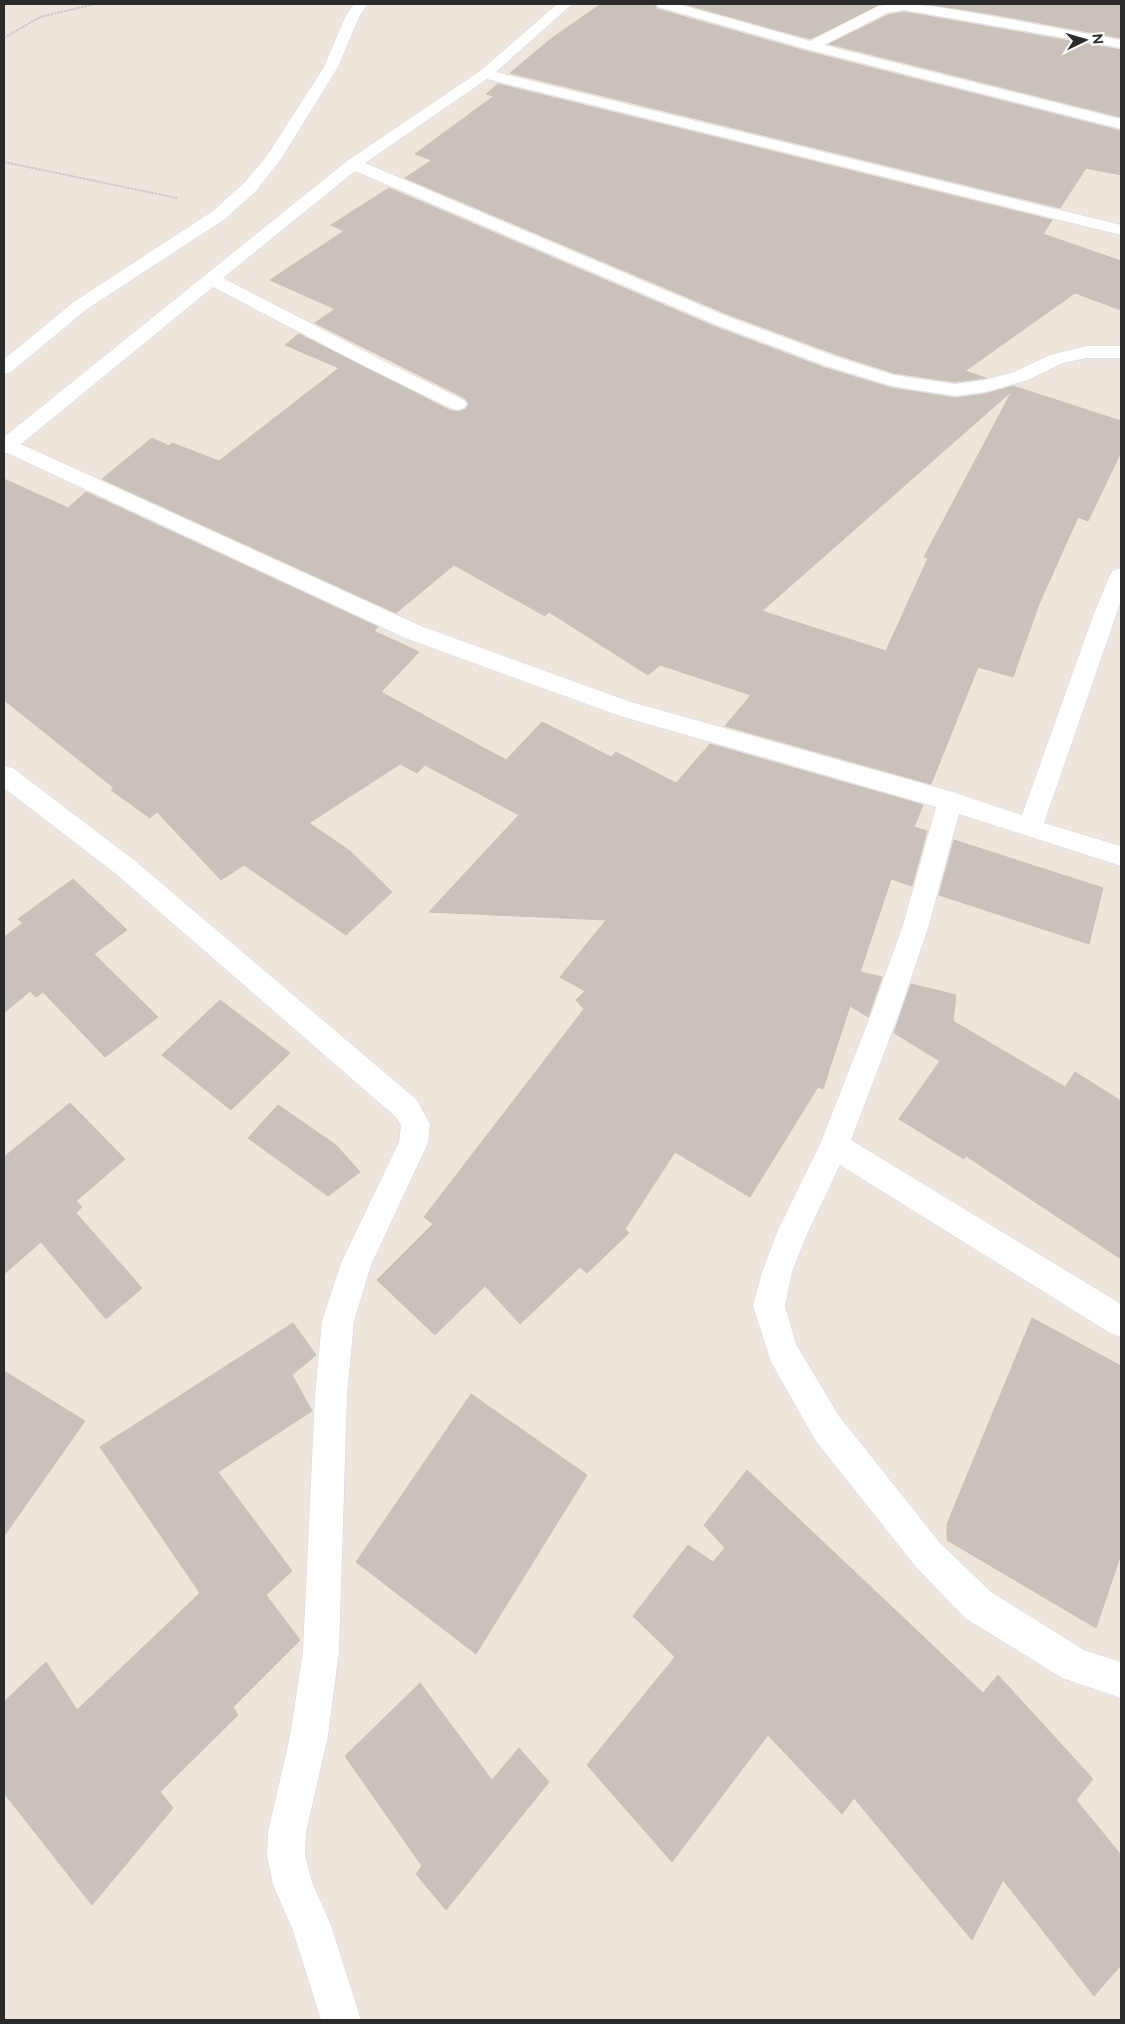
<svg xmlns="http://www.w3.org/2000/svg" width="1125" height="2024" viewBox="0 0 1125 2024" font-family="Raleway,sans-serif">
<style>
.building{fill:#c9c2bb;stroke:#c9c1b5;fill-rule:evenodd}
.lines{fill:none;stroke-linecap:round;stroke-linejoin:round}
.minor-casing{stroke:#d1d6e5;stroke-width:1}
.path{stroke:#c8c8c8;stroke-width:2;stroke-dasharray:2.5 1;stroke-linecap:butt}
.minor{fill:#fff;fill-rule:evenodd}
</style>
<rect width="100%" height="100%" fill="#eee5dc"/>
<!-- building -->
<g class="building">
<polygon points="601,4 654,4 657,9 805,51 1121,131 1121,175 1086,168 1060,208 510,73 552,38"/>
<polygon points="684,4 881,4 810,39"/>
<polygon points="927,4 1121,4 1121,38 992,14"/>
<polygon points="904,12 1121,50 1121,117 829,44 888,15"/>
<polygon points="498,84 1052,220 1043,234 1121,261 1121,310 1075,293 965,371 986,378 984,378 955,382 894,373 838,355 727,314 405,178 432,160 415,154 494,96 486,94"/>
<path d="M389 188 713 326 822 367 891 388 955 398 986 394 1013 386 1121 421V452L1088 521 1078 517 1039 604 1013 677 978 667 931 784 725 726 751 695 660 665 648 675 549 612 545 616 454 565 396 613 102 479 152 438 169 446 172 443 219 461 339 368 285 345 299 334 449 410 458 412 466 409 469 404 465 398 315 323 335 309 270 280 344 231 331 225ZM1012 391 924 557 928 558 886 651 762 611Z"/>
<polygon points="4,479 68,508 86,492 378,627 374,631 419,652 381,692 506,760 542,722 611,757 616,752 676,783 710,744 923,805 914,827 927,831 912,886 891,879 860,972 882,977 868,1017 850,1006 823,1089 818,1087 750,1197 675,1152 625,1229 629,1233 587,1273 580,1267 520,1324 485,1286 435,1335 377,1280 433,1224 424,1217 584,1009 576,1000 585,991 560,977 606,920 429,912 519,815 425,765 417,773 400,764 309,823 350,851 392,892 346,935 244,865 221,880 157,812 150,818 111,790 114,788 4,700"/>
<polygon points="954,840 1103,888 1089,944 939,895"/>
<polygon points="73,879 127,930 94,954 158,1017 105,1057 43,992 36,997 30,991 4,1013 4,937 23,923 18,919"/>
<polygon points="911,984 956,995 953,1021 1065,1087 1075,1072 1121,1101 1121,1259 966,1156 964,1159 899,1119 940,1061 894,1033"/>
<polygon points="220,1000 290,1053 231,1110 162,1055"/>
<polygon points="70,1103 125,1159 76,1201 82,1207 76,1213 142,1288 106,1319 41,1242 4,1274 4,1157"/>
<polygon points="278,1105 336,1145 360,1172 328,1196 248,1138"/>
<polygon points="1032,1318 1121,1366 1121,1554 1096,1628 947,1540 947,1524"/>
<polygon points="293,1323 316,1355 292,1375 312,1411 218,1472 292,1571 266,1595 300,1640 233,1707 238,1715 160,1792 173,1808 92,1905 4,1793 4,1702 46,1662 77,1710 200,1593 100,1447"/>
<polygon points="4,1371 85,1421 4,1536"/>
<polygon points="471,1394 587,1475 476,1654 356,1562"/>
<polygon points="747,1470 983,1693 998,1675 1093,1779 1076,1800 1121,1855 1121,1965 1094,1996 1003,1880 972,1940 854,1798 842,1814 768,1735 672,1862 587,1765 675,1657 633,1616 688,1545 713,1562 725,1548 704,1525"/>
<polygon points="420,1683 492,1780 519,1748 549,1782 446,1910 416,1874 422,1866 345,1756"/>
</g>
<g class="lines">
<!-- minor casing -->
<g class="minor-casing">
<g id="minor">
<polygon points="354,4 368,4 360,15 338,67 281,159 256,191 225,219 87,309 11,372 4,374 4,359 75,301 213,211 244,183 266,157 324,67 346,15"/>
<polygon points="557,4 572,4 496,72 1121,225 1121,235 487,79 365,163 726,316 837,357 894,375 955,384 984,380 1014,372 1050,355 1086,346 1121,346 1121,358 1086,358 1063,363 1028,380 986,392 955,396 891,386 823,365 714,324 355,171 223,278 380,359 464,400 467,404 464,408 457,410 450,408 366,367 213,287 21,444 421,626 631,702 950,791 1022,815 1093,616 1110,575 1113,570 1121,568 1121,601 1044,823 1121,846 1121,866 959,814 929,925 899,1014 851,1140 1121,1304 1121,1337 1110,1333 840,1165 807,1234 792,1272 785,1306 796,1344 839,1416 940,1543 991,1592 1084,1650 1121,1662 1121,1698 1062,1678 965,1618 916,1567 815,1440 771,1362 753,1306 762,1272 778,1230 821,1142 871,1014 903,925 936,807 617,715 405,638 7,453 4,453 4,437 347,161 480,71"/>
<path d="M656 4H678L810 41 878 6C914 0 956 10 992 16 1035 24 1078 32 1121 40V48L904 10 887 13 824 45 1121 119V129L806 49 658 7Z"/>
<polygon points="4,766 13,768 134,860 417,1100 430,1124 428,1143 371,1265 354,1321 347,1395 339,1651 328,1736 306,1832 305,1856 312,1882 331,1925 361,2020 321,2020 292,1928 273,1885 267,1856 268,1832 290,1736 303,1651 315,1395 322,1321 341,1263 399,1142 401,1126 397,1118 116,874 4,788"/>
</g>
</g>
<!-- path -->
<g class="path">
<polyline points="4,38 40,17 95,4"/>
<polyline points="4,162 177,198"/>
</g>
<!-- minor -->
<use href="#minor" class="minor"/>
</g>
<!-- border -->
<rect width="1125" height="2024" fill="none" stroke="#2b2b2b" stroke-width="10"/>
<!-- north arrow -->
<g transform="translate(1085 40) rotate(85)" stroke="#ffffff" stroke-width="4" paint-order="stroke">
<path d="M0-4L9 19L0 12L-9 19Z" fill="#2b2b2b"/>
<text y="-8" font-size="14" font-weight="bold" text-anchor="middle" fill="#2b2b2b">N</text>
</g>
</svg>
